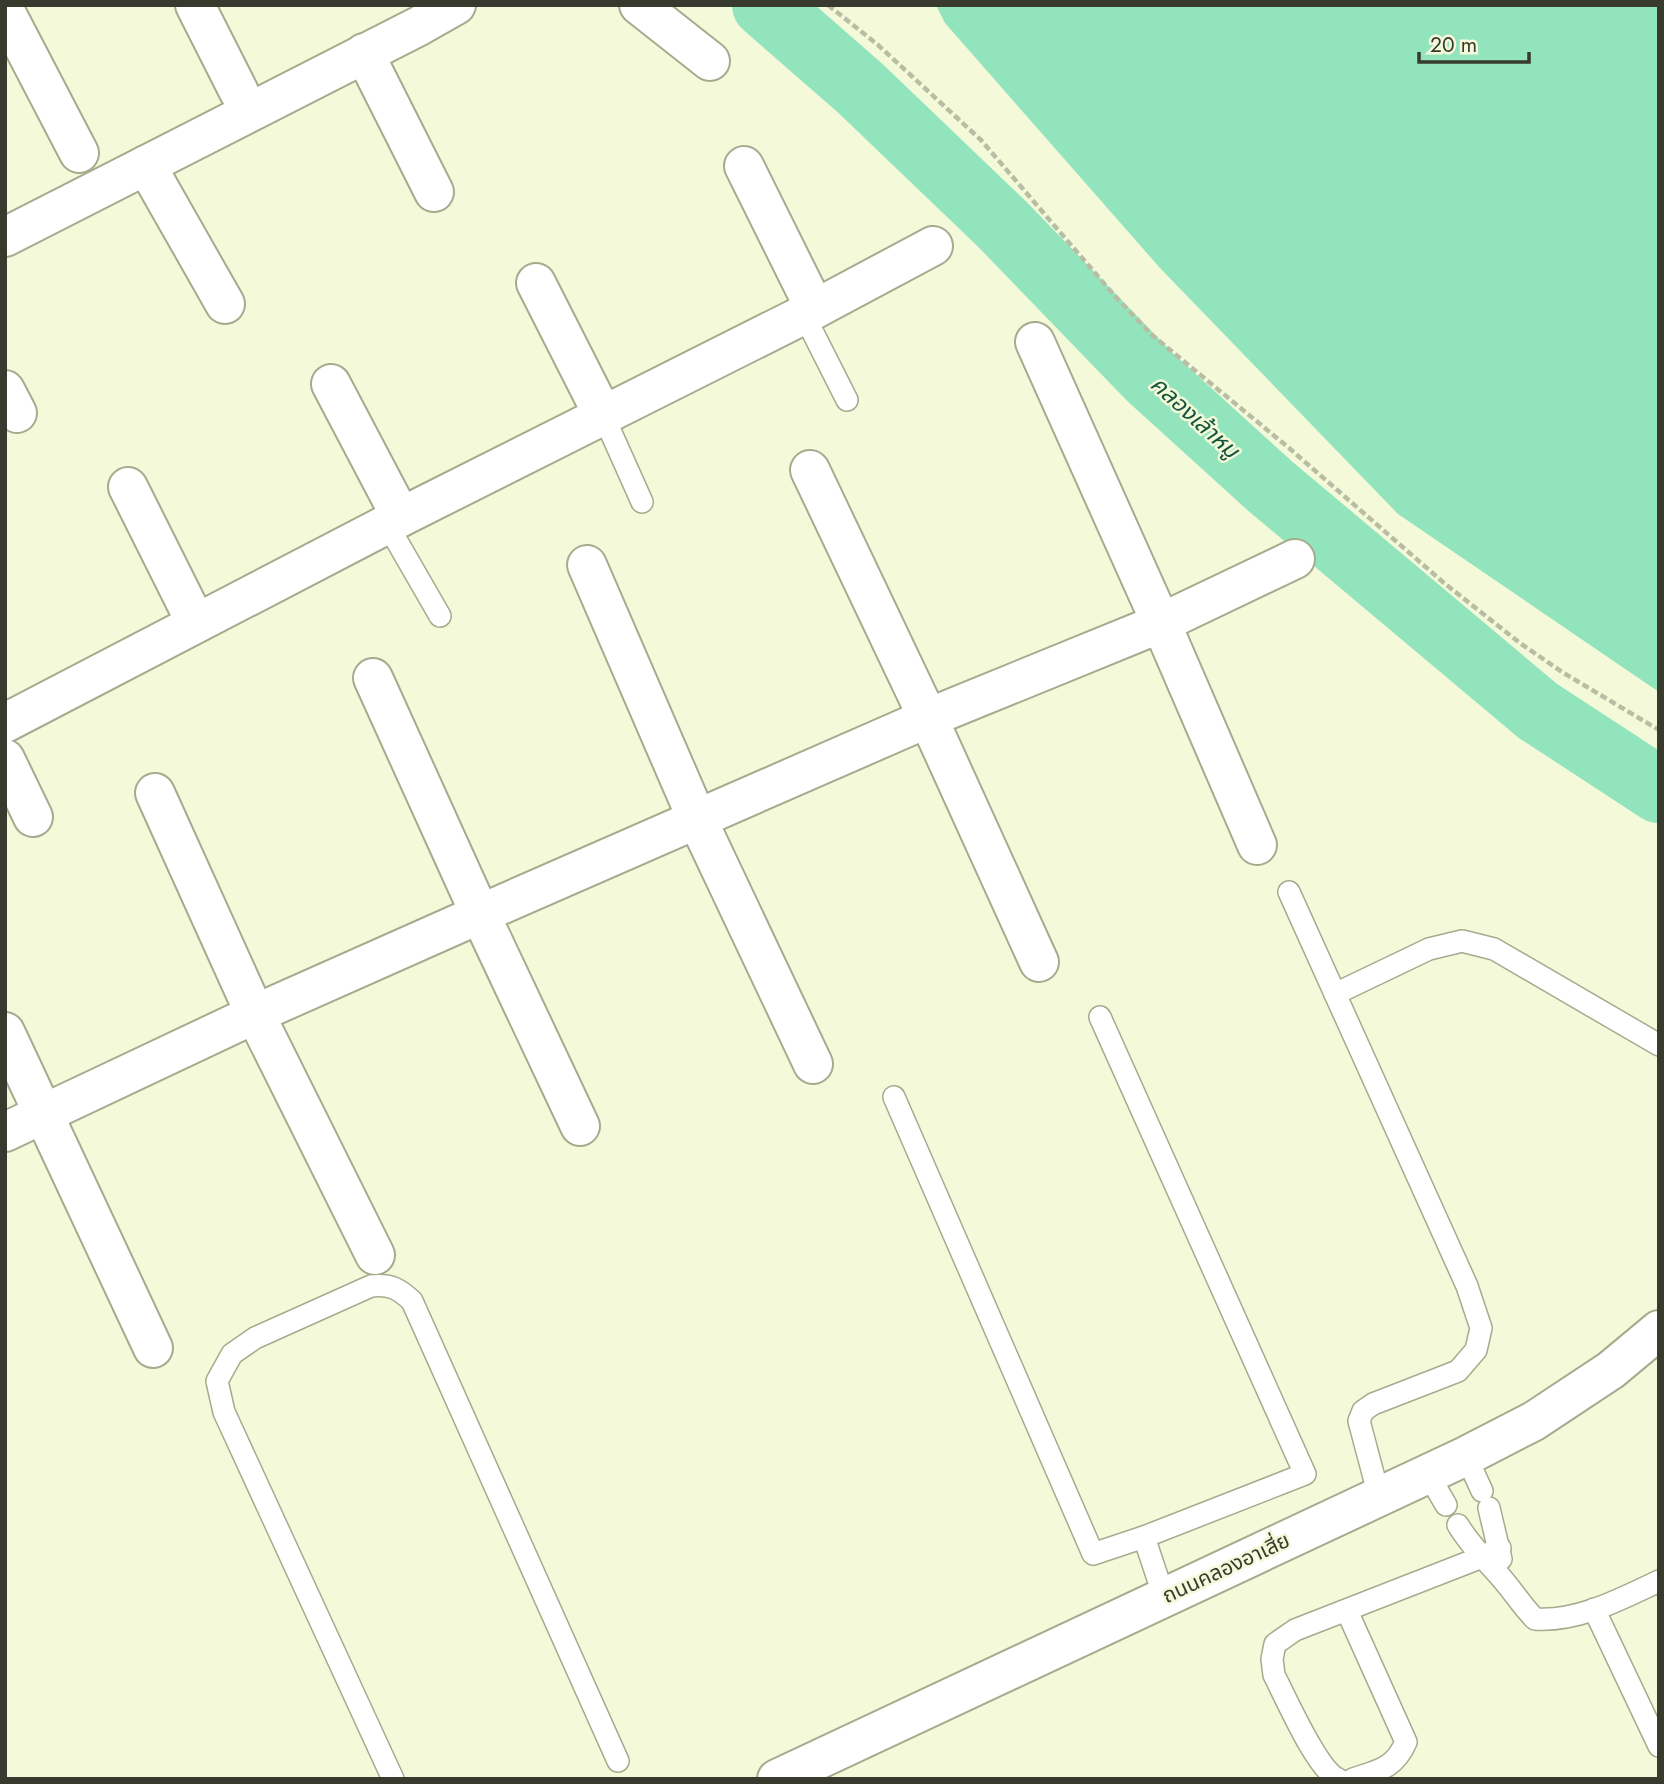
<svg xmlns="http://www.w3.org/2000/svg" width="1664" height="1784" viewBox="0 0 1664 1784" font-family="Jost,'Noto Sans Thai',sans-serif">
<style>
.water{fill:#92e4bd}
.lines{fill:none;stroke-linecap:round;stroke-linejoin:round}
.river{stroke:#92e4bd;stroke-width:66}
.lane-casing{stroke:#a7ab8e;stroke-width:24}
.street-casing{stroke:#a7ab8e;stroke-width:42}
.secondary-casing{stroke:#a7ab8e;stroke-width:42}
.path{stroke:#b9bda4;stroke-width:4.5;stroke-dasharray:7 3.5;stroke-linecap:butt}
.lane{stroke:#fff;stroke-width:21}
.street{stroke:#fff;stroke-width:38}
.secondary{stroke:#fff;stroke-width:38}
.labels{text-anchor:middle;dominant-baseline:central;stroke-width:5;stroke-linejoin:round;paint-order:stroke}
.street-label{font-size:21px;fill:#383a2e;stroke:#f4f9da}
.water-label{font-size:23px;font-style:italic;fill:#17563d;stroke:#f4f9da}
</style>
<rect width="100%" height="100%" fill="#f4f9da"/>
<!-- water -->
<polygon class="water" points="936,5 1659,5 1659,692 1398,514 1160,268 945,23"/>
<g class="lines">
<!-- river -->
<polyline class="river" points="765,5 860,88 1002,224 1150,377 1270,486 1538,711 1659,790"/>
<!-- lane casing -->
<g class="lane-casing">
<g id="lane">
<polyline points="804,315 847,400"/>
<polyline points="604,417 642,502"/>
<polyline points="387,524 440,616"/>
<polyline points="1289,892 1467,1286 1481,1328 1476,1350 1458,1371 1373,1404 1363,1411 1359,1421 1379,1496"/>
<polyline points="1335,994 1429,949 1462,941 1494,949 1659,1045"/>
<polyline points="1100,1017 1305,1474 1144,1537"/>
<polyline points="894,1097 1093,1554 1144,1537 1164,1597"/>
<polyline points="1466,1456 1482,1491"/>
<polyline points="1428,1474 1446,1505"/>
<polyline points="1489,1508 1501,1559"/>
<path d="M1458 1525C1471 1547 1488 1562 1504 1581 1515 1594 1523 1607 1535 1619 1578 1622 1621 1599 1659 1581"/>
<polyline points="1594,1609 1659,1746"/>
<path d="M1347 1611 1406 1742C1394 1769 1379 1770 1353 1779"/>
<path d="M393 1779 224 1412 217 1381 232 1354 255 1338 371 1286C390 1284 398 1288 412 1301L618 1761"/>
<path d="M1338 1779C1317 1770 1286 1698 1274 1675L1272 1659 1275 1644 1295 1630 1482 1557 1500 1548"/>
</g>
</g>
<!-- street casing -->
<g class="street-casing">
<g id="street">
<polyline points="195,5 239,92"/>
<polyline points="639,5 710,61"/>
<polyline points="5,11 79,153"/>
<polyline points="364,53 434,192"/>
<polyline points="146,165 225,304"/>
<polyline points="744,166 815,309"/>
<polyline points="5,237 419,26 456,5"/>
<polyline points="536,283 604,417"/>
<polyline points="1035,342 1161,623 1257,845"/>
<polyline points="331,384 401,517"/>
<polyline points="5,390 17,413"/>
<polyline points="810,470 928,718 1039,962"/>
<polyline points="128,487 196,623"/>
<polyline points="587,565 697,819 813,1064"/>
<polyline points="373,678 480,914 580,1126"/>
<polyline points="5,723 401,517 815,309 933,246"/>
<polyline points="5,759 33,817"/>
<polyline points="155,793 255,1014 375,1255"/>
<polyline points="5,1032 153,1348"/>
<polyline points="5,1132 255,1014 480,914 928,718 1161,623 1295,559"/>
</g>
</g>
<!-- secondary casing -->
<g class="secondary-casing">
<polyline id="secondary" points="777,1779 1466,1456 1534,1421 1611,1370 1659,1330"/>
</g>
<!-- path -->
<polyline class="path" points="828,5 878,45 981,140 1113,294 1152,335 1289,448 1444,583 1520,643 1562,672 1659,730"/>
<!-- lane -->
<use href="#lane" class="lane"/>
<!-- street -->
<use href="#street" class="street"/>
<!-- secondary -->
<use href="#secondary" class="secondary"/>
</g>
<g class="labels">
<!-- street labels -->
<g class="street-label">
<text transform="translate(1226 1568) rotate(-25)">ถนนคลองอาเสี่ย</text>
</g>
<!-- water labels -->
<g class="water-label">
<text transform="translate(1195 417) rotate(42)">คลองเล้าหมู</text>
</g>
</g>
<!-- border -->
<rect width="1664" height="1784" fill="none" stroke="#383a2e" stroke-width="14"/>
<!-- scale -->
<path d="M1419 52v10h110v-10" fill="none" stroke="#383a2e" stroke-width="3.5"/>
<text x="1430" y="52" font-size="21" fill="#383a2e" stroke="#f4f9da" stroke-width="5" paint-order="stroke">20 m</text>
</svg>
